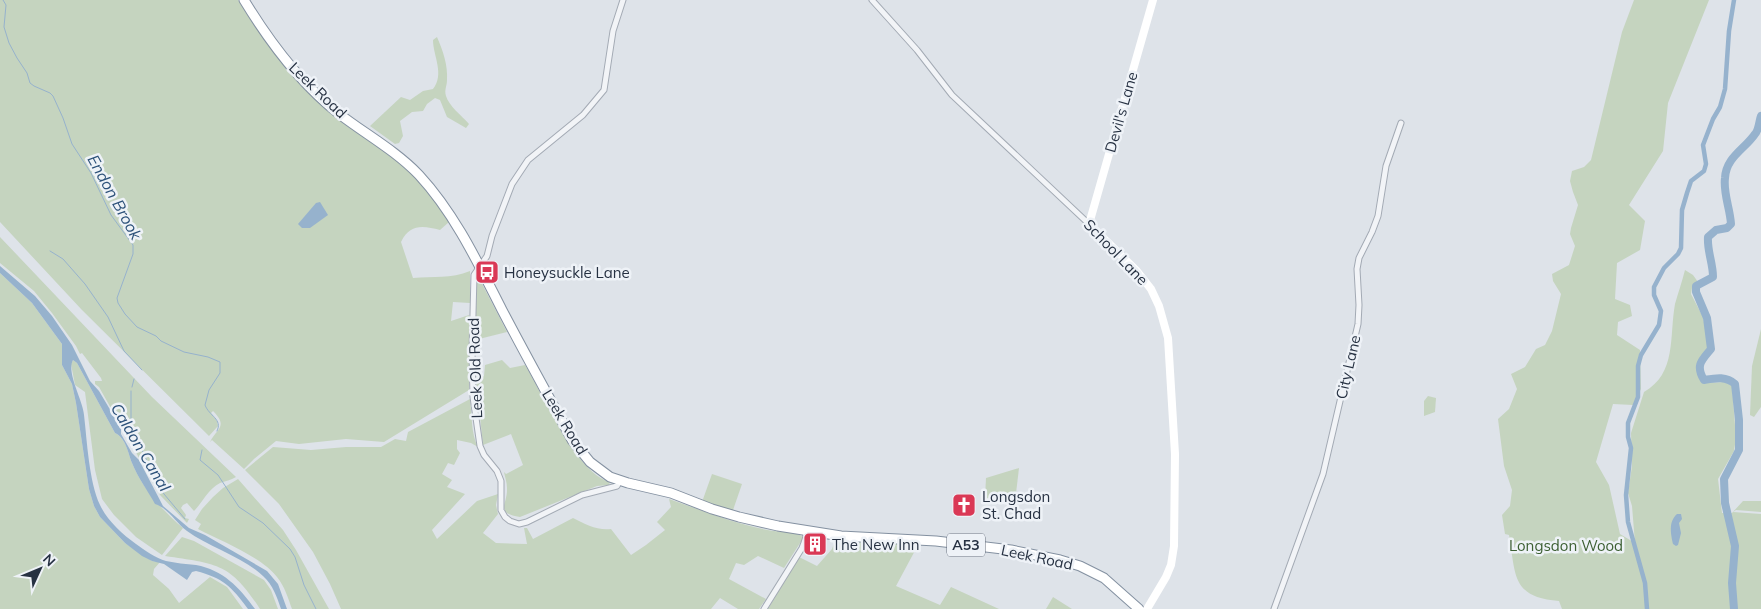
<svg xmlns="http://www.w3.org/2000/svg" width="1761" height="609" viewBox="0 0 1761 609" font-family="Mulish,sans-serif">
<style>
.green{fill:#c5d4bf}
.water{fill:#96b2cd}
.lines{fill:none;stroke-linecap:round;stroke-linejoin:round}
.stream{stroke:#96b2cd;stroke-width:1}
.canal{stroke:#96b2cd;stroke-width:4.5}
.river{stroke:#96b2cd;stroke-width:8}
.street-casing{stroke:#a3aab4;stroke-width:7}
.highway-casing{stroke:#8491a1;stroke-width:11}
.street{stroke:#f2f4f7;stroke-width:5}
.secondary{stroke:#fff;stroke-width:8}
.highway{stroke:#fff;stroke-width:9}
.labels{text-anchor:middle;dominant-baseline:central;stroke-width:5;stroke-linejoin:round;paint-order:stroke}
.shield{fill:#eef2f7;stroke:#626b78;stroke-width:1}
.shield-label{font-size:14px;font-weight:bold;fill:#263142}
.street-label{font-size:15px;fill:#263142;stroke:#eef2f7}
.poi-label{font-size:15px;fill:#263142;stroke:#eef2f7;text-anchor:start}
.park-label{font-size:15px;fill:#3c5f32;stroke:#eef2f7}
.water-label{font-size:16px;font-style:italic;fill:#2c5179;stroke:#eef2f7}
</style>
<rect width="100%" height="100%" fill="#dee3e9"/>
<!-- green -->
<g class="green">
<path d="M0 0H238C264 43 297 84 335 117 361 138 392 153 415 177 428 190 439 206 449 222L440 230C424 226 410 223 401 242L413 278C433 276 451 279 470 271V303L453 302 451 321 469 315V390L384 442 346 439 299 444 276 441 254 459 244 469 212 440 210 442C216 429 229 427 213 411L211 413 217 421 218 426 209 436 82 310 0 222Z"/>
<path d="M1634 0H1709L1668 103 1663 151 1629 205 1645 221 1640 250 1617 263 1615 299 1630 305 1632 316 1618 322 1617 335 1640 350 1641 389 1633 405 1613 404 1596 462 1609 485 1620 534 1635 543 1632 506 1628 493 1632 466 1631 433 1644 392C1677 373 1669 337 1675 304 1678 293 1682 282 1685 270L1693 275 1698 282 1692 288 1691 294 1703 317 1709 348 1697 364V373C1706 386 1713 382 1727 382L1732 386 1736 438 1734 451 1718 479 1722 513H1732L1743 501H1761V512L1736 510 1733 512 1761 514V609H1562L1559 601C1511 597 1516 575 1509 535L1505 534 1502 515 1510 506 1512 490 1504 466 1498 419 1509 409 1517 389 1511 374 1525 367 1536 349 1545 345 1552 331 1561 294 1553 281 1552 274 1569 265 1575 246 1570 234 1571 228 1578 205 1573 192 1570 181 1572 171 1584 167 1591 160 1622 32Z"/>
<path d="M437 37C443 51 448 65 447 80 447 86 444 90 446 96 449 106 461 115 469 124L466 128 447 117 440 100 435 98 427 104 423 111 412 112 400 121 403 136 399 143 395 144 370 126 401 97 410 100 423 91 433 89C445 74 433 56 433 40Z"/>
<path d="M0 237 152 397 236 477C231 480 225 481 220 483 208 489 203 502 194 511L187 503 183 505 181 508 186 515 185 518 189 519 187 523 160 495 99 387 95 384V381H102L101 378 82 353 80 354 76 346 52 313 34 291 0 263Z"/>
<polygon points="0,273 32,303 62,344 62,365 72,384 76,403 89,489 94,506 100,517 125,543 152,561 160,562 154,569 153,575 169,589 179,603 210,577 227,587 243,609 0,609"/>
<polygon points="479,278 507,332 475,340 477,279"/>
<polygon points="1761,329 1761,407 1754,417 1750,415 1752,366"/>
<path d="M73 360 77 363 115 433C126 438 128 453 132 463 142 488 163 511 183 528L162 555 136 537 114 515 102 499 95 470 85 392 75 385 71 364Z"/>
<path d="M502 360 510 368 525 365C544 396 576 473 610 482L609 485 597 486 520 517C494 513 508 504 507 488 507 483 505 477 504 472L506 474 523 465 511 434 483 445 476 378 484 376 485 365Z"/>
<polygon points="1428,396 1436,398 1435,412 1424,416 1424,401"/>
<path d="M470 399C472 414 471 435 478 447L471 443 457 440V449L460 453 454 465 448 463 442 474 452 480 447 487 465 494 432 530 437 539 477 501 498 494 496 505 498 514 483 533 496 543 527 544 524 528H527L533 539 573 518C585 524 598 531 611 529L631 555 646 545 665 530 657 522 671 507 669 499C704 511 737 525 773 531 783 532 796 532 803 537L802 540 784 568 758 556 744 565 736 563 729 579 766 599 759 609H738L720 598 711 609H341L330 584 313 552 279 504 245 470 273 447 311 450 346 447H381L395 439 406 441 408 432Z"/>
<polygon points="1019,468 1015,502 985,498 986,478"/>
<polygon points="712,474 742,484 732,513 702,502"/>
<path d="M238 479 283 530 296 550 329 609H292C288 598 285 587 277 577 262 557 221 541 198 529L201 524 195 520 202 509 213 497 223 488Z"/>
<path d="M182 537 194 541 264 580 271 590 278 609H260C230 563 218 564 165 556Z"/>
<polygon points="835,541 918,545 896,586 940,605 951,587 999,609 768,609 799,557 817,566 832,549"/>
<polygon points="1053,597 1072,609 1046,609"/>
</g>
<!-- water -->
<g class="water">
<polygon points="320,202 328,215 310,228 302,228 298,224 316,203"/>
<path d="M0 266 35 296 52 316 72 345 90 381 99 391 121 428V434L132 453 139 460 163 506 189 528 205 535 267 571 278 584 287 609H281C277 597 273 585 263 576 245 558 209 547 187 531 176 523 168 508 155 504 148 491 138 478 132 463 128 453 126 438 115 433L77 363 73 360C66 373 83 400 84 415 87 440 89 482 100 505 107 520 122 534 136 544 144 550 156 558 166 561 175 563 186 564 196 565 223 570 239 587 255 609H248C231 586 223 578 196 571L192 572 187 580 164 564 152 561 142 556 125 543 100 517 94 506 89 489 76 403 72 384 62 365V344L32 303 0 273Z"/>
<path d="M1677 514H1681L1682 519 1679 523 1681 533 1678 545 1676 546 1673 544C1671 534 1668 522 1677 514Z"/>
</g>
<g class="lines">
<!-- stream -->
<g class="stream">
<path d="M3 0 6 5 4 27 9 43 17 58 27 73 30 83 34 86 50 93 53 96 63 118 72 144 91 173 111 215 133 245V254L117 298 118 303 125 314 137 327 156 336 161 341 184 352 208 357 220 362V373L209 390 205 405C209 416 223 419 217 431"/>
<polyline points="50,251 63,259 85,284 108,317 124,351 142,370"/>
<polyline points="132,387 134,379"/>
<polyline points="131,391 131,420 135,434 153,475 164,494 185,519"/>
<polyline points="202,450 200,460 218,475 239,507 263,523 290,549 295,557 304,585 316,609"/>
</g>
<!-- canal -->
<polyline class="canal" points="1647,609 1645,583 1628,522 1626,495 1631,448 1628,437 1628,423 1638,397 1638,366 1641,355 1659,325 1661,311 1654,295 1654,287 1664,268 1678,254 1681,248 1682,210 1687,193 1691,181 1704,171 1706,164 1703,145 1713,119 1720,107 1725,89 1729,31 1734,0"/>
<!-- river -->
<path class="river" d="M1734 609 1732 583 1735 546 1725 503 1724 479 1739 450V420L1735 384C1726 376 1716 378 1704 380 1695 365 1702 360 1711 349L1707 318 1696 292V286L1713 277C1713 263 1707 251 1708 237L1716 230 1727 228 1731 224C1730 208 1723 193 1725 178 1726 157 1745 149 1755 134 1759 130 1759 121 1761 116"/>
<!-- street casing -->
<g class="street-casing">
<g id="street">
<polyline points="872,0 917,50 952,95 1089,224"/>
<polyline points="620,481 617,486 582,495 527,522 519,524 510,521 505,517 501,510 501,481 497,471 484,455 480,446 473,397 472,352 474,275 487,256 492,236 512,184 528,160 583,115 604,90 613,31 623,0"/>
<path d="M764 609 802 548C804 542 808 537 805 531"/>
<polyline points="1274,609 1323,474 1358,324 1359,305 1357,269 1359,258 1372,232 1378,216 1386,166 1401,123"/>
</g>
</g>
<!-- highway casing -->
<g class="highway-casing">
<path id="highway" d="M244 0C269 41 300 83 338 113 365 134 395 150 419 175 455 214 478 263 502 310 525 354 549 397 572 440L590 462 610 477 628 483 671 493 712 509 739 517 778 526 841 536 936 541 1011 550 1060 560 1080 566 1104 578 1139 609"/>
</g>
<!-- street -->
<use href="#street" class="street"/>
<!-- secondary -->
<polyline class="secondary" points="1147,609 1166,577 1171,565 1174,546 1175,454 1168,338 1159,306 1151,289 1136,270 1089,224 1153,0"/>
<!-- highway -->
<use href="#highway" class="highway"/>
</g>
<!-- icons -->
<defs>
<g id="bus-square" transform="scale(1.25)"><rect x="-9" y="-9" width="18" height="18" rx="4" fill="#da3855" stroke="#eef2f7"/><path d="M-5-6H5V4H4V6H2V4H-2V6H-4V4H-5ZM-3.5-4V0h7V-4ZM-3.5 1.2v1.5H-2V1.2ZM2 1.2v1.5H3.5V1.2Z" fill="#fff"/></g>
<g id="church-square" transform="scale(1.25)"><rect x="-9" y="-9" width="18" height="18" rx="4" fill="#da3855" stroke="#eef2f7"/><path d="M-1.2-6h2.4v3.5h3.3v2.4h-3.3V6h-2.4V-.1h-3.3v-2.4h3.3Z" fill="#fff"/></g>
<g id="building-square" transform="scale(1.25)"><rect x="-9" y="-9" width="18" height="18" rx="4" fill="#da3855" stroke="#eef2f7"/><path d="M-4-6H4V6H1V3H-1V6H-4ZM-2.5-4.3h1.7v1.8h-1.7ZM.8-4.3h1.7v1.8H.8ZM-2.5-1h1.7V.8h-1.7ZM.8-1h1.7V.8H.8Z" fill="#fff"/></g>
</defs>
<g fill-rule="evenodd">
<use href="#bus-square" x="487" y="272"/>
<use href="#church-square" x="964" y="505"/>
<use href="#building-square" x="815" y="544"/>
</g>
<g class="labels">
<!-- shield labels -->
<rect class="shield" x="947" y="533.5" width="38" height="23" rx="4"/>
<g class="shield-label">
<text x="966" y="545">A53</text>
</g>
<!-- street labels -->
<g class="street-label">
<text transform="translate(318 90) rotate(44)">Leek Road</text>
<text transform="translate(1121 112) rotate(-74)">Devil's Lane</text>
<text transform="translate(1116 252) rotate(46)">School Lane</text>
<text transform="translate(1348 367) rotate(-77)">City Lane</text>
<text transform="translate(475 368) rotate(-92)">Leek Old Road</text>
<text transform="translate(565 422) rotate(59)">Leek Road</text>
<text transform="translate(1037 557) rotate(12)">Leek Road</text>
</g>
<!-- poi labels -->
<g class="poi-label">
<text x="504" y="272">Honeysuckle Lane</text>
<text x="982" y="496">Longsdon<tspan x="982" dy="17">St. Chad</tspan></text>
<text x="832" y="544">The New Inn</text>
</g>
<!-- park labels -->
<g class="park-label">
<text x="1566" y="545">Longsdon Wood</text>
</g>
<!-- water labels -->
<g class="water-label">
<text transform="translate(115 197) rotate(61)">Endon Brook</text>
<text transform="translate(141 447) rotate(59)">Caldon Canal</text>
</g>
</g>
<!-- north arrow -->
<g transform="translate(40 569) rotate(46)" stroke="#eef2f7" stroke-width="4" paint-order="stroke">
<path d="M0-4L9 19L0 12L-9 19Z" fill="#263142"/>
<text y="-8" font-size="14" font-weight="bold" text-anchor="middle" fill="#263142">N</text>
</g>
</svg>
